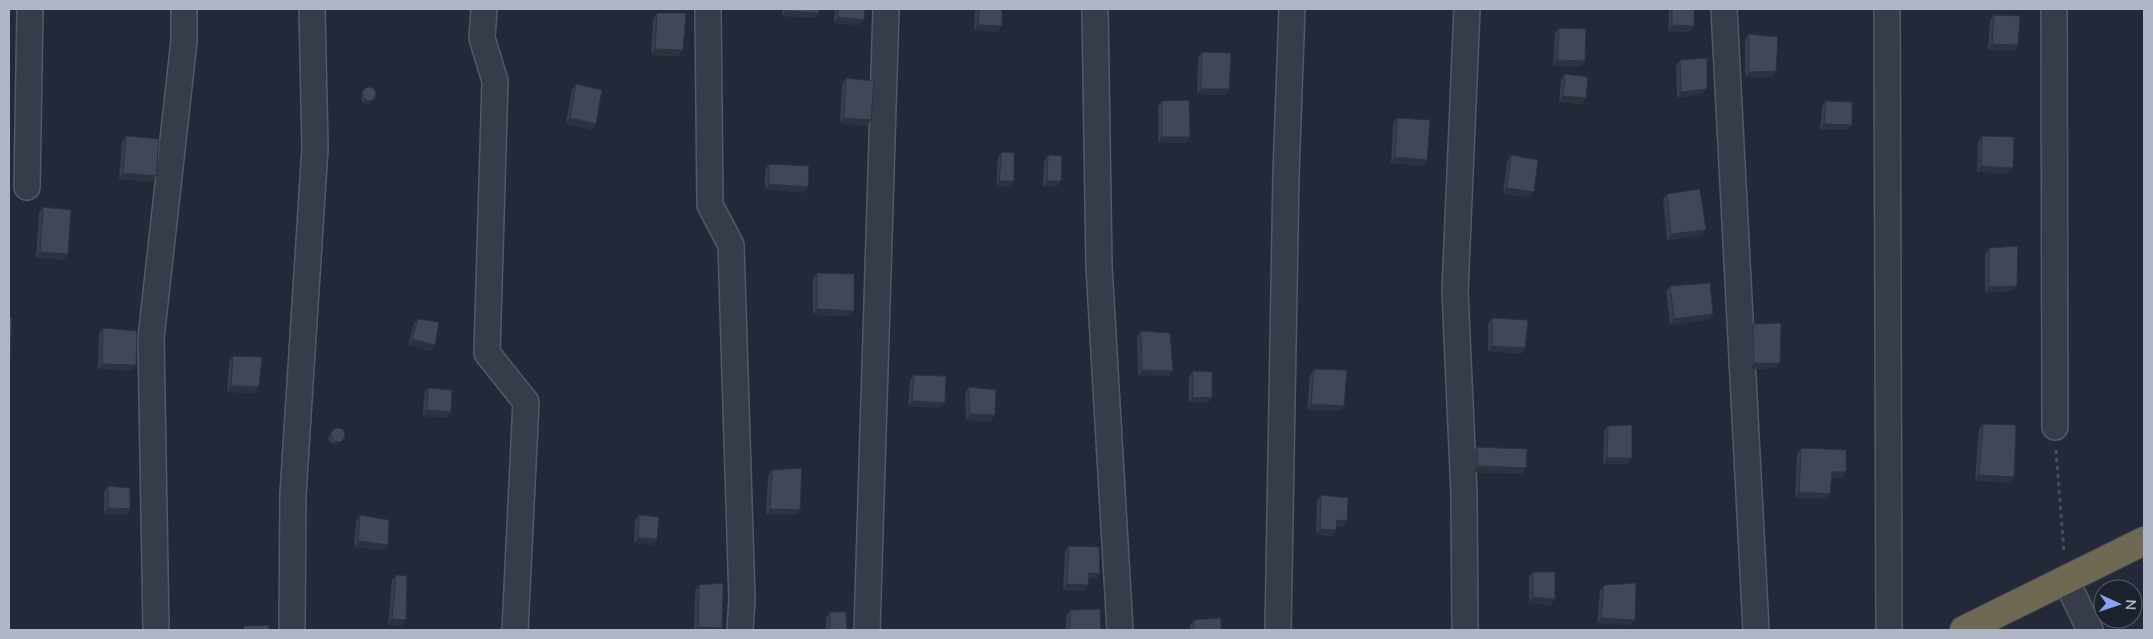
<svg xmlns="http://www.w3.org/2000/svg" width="2153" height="639" viewBox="0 0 2153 639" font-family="Mulish,sans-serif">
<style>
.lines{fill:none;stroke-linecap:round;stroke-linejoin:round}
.street-casing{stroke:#545967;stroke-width:28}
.highway-casing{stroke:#414654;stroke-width:30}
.path{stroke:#425258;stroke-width:3;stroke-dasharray:4 4;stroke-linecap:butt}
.street{stroke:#363c4a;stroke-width:25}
.highway{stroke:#6f6954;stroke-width:28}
.wall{fill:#363d4d}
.shaded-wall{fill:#2c323e}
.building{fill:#3f4759;stroke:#2c323e}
</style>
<rect width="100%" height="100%" fill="#232939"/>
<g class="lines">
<!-- street casing -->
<g class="street-casing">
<g id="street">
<polyline points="484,9 482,38 495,81 487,353 526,402 515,630"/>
<polyline points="708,9 710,205 731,245 742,599 740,630"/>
<polyline points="1095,9 1099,266 1120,630"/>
<polyline points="1724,9 1756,630"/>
<polyline points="1887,9 1889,630"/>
<polyline points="2054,9 2055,427"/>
<polyline points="27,187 30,9"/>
<polyline points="2066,580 2090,630"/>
<polyline points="156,630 151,338 184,41 184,9"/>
<polyline points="292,630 293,494 315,148 312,9"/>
<polyline points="867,630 886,9"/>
<polyline points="1278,630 1286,174 1292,9"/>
<polyline points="1465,630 1464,494 1455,291 1467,9"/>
</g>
</g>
<!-- highway casing -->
<g class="highway-casing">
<polyline id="highway" points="1964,630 2144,541"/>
</g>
<!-- path -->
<polyline class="path" points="2056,450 2064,553"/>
<!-- street -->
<use href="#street" class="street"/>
<!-- highway -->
<use href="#highway" class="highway"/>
</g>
<!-- wall -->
<g class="wall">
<polygon points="782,9 819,9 815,18 782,16"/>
<polygon points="835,9 865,9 860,25 834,23"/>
<polygon points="975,9 1002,9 998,32 974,30"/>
<polygon points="1669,9 1694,9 1690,32 1668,31"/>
<polygon points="657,13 679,56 651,55 653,19"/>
<polygon points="1994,15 2018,45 2014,51 1988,50 1990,20"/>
<polygon points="1559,28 1581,67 1553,66 1555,33"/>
<polygon points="1749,34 1772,77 1745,77 1745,40"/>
<polygon points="1202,52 1229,89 1225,95 1197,94 1198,58"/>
<polygon points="1680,60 1703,94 1677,98 1676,65"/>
<polygon points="1565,74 1582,104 1559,102 1561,80"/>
<polygon points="846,78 871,120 867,126 840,123 842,84"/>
<polygon points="576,84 592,130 566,123 572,90"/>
<polygon points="364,90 372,102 368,104 363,103 361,99 362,93"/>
<polygon points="1162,101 1190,137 1186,143 1158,143 1158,106"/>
<polygon points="1826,101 1852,125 1848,130 1820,130 1822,106"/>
<polygon points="1397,118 1423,166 1391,163 1393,123"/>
<polygon points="126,136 156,176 152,182 119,179 122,142"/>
<polygon points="1982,136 2009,173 1977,172 1978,142"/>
<polygon points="1002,152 1014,181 1010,187 996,187 998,158"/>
<polygon points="1048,155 1061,181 1057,186 1043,187 1044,161"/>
<polygon points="1511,155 1530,197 1503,194 1507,161"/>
<polygon points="769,164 804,193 765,189 765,170"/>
<polygon points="1667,194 1702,235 1667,240 1663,199"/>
<polygon points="43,207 64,260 36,258 39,213"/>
<polygon points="1989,248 2013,291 1985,293 1985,254"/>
<polygon points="817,273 854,311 850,316 813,315 813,279"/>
<polygon points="1670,286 1709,320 1670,325 1666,291"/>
<polygon points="1492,318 1525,348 1521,354 1488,351 1488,324"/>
<polygon points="418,319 435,345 431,351 408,345 414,324"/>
<polygon points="1753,324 1780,363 1776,368 1750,369 1749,329"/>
<polygon points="103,328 132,371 98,369 99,333"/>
<polygon points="1141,331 1169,376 1138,376 1137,337"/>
<polygon points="233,356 259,387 255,393 227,392 229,362"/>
<polygon points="1314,369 1340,411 1307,410 1310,375"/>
<polygon points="1193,371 1212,397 1208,403 1189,403 1189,377"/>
<polygon points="914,375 941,408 908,406 910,380"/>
<polygon points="969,387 991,421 966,420 965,393"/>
<polygon points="428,388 451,412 447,418 423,416 424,394"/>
<polygon points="1983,424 2010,483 1975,481 1979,429"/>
<polygon points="1608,426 1628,464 1603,464 1604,431"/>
<polygon points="334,429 342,440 340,443 334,444 330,442 328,438"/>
<polygon points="1477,447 1522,474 1473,472 1473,452"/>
<polygon points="1801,448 1842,478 1831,478 1826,499 1795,498 1797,454"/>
<polygon points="772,470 796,515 766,515 768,476"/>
<polygon points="108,486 130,509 126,515 104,514 104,492"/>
<polygon points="1321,495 1347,521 1343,527 1336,526 1332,536 1316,534 1317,501"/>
<polygon points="360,515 388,545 384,550 354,547 356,521"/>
<polygon points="639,515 657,539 653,545 634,543 635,521"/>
<polygon points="1069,546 1100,574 1096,579 1088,579 1088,585 1084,591 1063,590 1065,551"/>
<polygon points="1533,572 1551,605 1529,603 1529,577"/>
<polygon points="396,575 402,626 388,625 392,580"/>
<polygon points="699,585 721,630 694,630 695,591"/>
<polygon points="1604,585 1631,625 1597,623 1600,591"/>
<polygon points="1070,610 1101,630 1066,630 1066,616"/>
<polygon points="830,612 847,630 826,630 826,618"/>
<polygon points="1194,620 1221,630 1190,630 1190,625"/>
</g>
<!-- shaded-wall -->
<g class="shaded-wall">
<polygon points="786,11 819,13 815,18 782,16"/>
<polygon points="838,17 864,20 860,25 834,23"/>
<polygon points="978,25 1002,26 998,32 974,30"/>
<polygon points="1672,25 1694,26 1690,32 1668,31"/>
<polygon points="1992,44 2018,45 2014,51 1988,50"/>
<polygon points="655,49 683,50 679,56 651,55"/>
<polygon points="1557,60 1585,61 1581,67 1553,66"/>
<polygon points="1776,71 1772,77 1745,77 1749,72"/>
<polygon points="1201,89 1229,89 1225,95 1197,94"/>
<polygon points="1707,89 1703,94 1677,98 1681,92"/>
<polygon points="1563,96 1586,98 1582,104 1559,102"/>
<polygon points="374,99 372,102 368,104 363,103 365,100"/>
<polygon points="570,118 596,124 592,130 566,123"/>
<polygon points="844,118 871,120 867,126 840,123"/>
<polygon points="1824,124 1852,125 1848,130 1820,130"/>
<polygon points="1162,137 1190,137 1186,143 1158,143"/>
<polygon points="1395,157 1427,160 1423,166 1391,163"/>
<polygon points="1981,166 2013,168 2009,173 1977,172"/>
<polygon points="123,173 156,176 152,182 119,179"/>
<polygon points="999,181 1014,181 1010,187 996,187"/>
<polygon points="1047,181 1061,181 1057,186 1043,187"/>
<polygon points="769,184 808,187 804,193 765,189"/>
<polygon points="1507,188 1534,192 1530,197 1503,194"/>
<polygon points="1706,230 1702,235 1667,240 1671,234"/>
<polygon points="40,252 68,254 64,260 36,258"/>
<polygon points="2017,286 2013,291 1985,293 1989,287"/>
<polygon points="817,309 854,311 850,316 813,315"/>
<polygon points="1713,314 1709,320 1670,325 1674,319"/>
<polygon points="412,339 435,345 431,351 408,345"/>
<polygon points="1492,346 1525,348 1521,354 1488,351"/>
<polygon points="1754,363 1780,363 1776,368 1750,369"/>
<polygon points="102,364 136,365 132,371 98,369"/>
<polygon points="1142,370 1173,371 1169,376 1138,376"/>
<polygon points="231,386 259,387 255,393 227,392"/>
<polygon points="1212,397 1208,403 1189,403 1193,398"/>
<polygon points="912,401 945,403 941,408 908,406"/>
<polygon points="1311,404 1344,406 1340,411 1307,410"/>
<polygon points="427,410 451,412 447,418 423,416"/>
<polygon points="970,414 995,415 991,421 966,420"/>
<polygon points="342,440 340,443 334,444 336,441"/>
<polygon points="1607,458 1632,458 1628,464 1603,464"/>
<polygon points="1477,466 1526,468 1522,474 1473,472"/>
<polygon points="1832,472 1846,472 1842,478 1828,478"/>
<polygon points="1979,475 2014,477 2010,483 1975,481"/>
<polygon points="1799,492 1830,494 1826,499 1795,498"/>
<polygon points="108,508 130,509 126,515 104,514"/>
<polygon points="770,509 800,510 796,515 766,515"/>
<polygon points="1337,520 1347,521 1343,527 1333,526"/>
<polygon points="1320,529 1336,530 1332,536 1316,534"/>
<polygon points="638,538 657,539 653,545 634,543"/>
<polygon points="358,541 388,545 384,550 354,547"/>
<polygon points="1089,573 1100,574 1096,579 1085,579"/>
<polygon points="1067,584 1088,585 1084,591 1063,590"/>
<polygon points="1533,597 1555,599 1551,605 1529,603"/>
<polygon points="1601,618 1635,620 1631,625 1597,623"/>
<polygon points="392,619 406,620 402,626 388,625"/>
<polygon points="698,627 722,628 721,630 695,630"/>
</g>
<!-- building -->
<g class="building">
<polygon points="786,9 819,9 819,13 786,11"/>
<polygon points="838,9 865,9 864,20 838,17"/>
<polygon points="979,9 1002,9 1002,26 978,25"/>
<polygon points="1672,9 1694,9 1694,26 1672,25"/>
<polygon points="657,13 686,13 683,50 655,49"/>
<polygon points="1994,15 2020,16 2018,45 1992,44"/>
<polygon points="1559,28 1586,29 1585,61 1557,60"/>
<polygon points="1749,34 1778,37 1776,71 1749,72"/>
<polygon points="1202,52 1231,53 1229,89 1201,89"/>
<polygon points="1707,58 1707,89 1681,92 1680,60"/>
<polygon points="1565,74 1588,77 1586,98 1563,96"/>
<polygon points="846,78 874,81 871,120 844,118"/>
<polygon points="576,84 602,90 596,124 570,118"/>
<circle cx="369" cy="94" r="7"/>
<polygon points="1189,100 1190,137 1162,137 1162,101"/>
<polygon points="1826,101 1852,102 1852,125 1824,124"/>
<polygon points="1397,118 1430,120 1427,160 1395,157"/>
<polygon points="126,136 159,139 156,176 123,173"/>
<polygon points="1982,136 2014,137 2013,168 1981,166"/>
<polygon points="1002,152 1014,153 1014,181 999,181"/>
<polygon points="1048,155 1062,156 1061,181 1047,181"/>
<polygon points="1511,155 1538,160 1534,192 1507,188"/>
<polygon points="769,164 809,166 808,187 769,184"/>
<polygon points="1700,189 1706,230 1671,234 1667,194"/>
<polygon points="43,207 71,210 68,254 40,252"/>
<polygon points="2018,246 2017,286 1989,287 1989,248"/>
<polygon points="817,273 854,274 854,311 817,309"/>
<polygon points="1710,283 1713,314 1674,319 1670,286"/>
<polygon points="9,317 12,318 10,361 9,361"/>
<polygon points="1492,318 1528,320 1525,348 1492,346"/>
<polygon points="418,319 439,322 435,345 412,339"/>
<polygon points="1781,323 1780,363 1754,363 1753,324"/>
<polygon points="103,328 137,331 136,365 102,364"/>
<polygon points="1141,331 1170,333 1173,371 1142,370"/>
<polygon points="233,356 262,357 259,387 231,386"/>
<polygon points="1314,369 1347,370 1344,406 1311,404"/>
<polygon points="1193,371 1212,372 1212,397 1193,398"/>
<polygon points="914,375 946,376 945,403 912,401"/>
<polygon points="969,387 996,390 995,415 970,414"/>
<polygon points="428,388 452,390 451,412 427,410"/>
<polygon points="1983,424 2016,425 2014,477 1979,475"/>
<polygon points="1632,425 1632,458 1607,458 1608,426"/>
<circle cx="338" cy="435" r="7"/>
<polygon points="1477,447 1527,449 1526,468 1477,466"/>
<polygon points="1801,448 1846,450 1846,472 1832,472 1830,494 1799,492"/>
<polygon points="802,468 800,510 770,509 772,470"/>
<polygon points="108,486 130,488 130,509 108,508"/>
<polygon points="1321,495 1348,498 1347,521 1337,520 1336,530 1320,529"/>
<polygon points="360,515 389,520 388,545 358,541"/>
<polygon points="639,515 659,517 657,539 638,538"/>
<polygon points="1069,546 1099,547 1100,574 1089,573 1088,585 1067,584"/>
<polygon points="1533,572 1555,572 1555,599 1533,597"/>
<polygon points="396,575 407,576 406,620 392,619"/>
<polygon points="723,583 722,628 698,627 699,585"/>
<polygon points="1636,583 1635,620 1601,618 1604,585"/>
<polygon points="1100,609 1101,630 1070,630 1070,610"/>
<polygon points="830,612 846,612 847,630 830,630"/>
<polygon points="1221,618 1221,630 1194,630 1194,620"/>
<polygon points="269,625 269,630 244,630 244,626"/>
</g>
<!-- border -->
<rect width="2153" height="639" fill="none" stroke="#b1b6c6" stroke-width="20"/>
<!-- north arrow -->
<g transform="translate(2118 604) rotate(93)"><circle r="24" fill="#1c212e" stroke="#585d6b"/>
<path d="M0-4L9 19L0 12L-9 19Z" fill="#89a2f3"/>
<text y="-8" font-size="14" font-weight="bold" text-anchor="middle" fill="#b1b6c6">N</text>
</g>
</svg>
